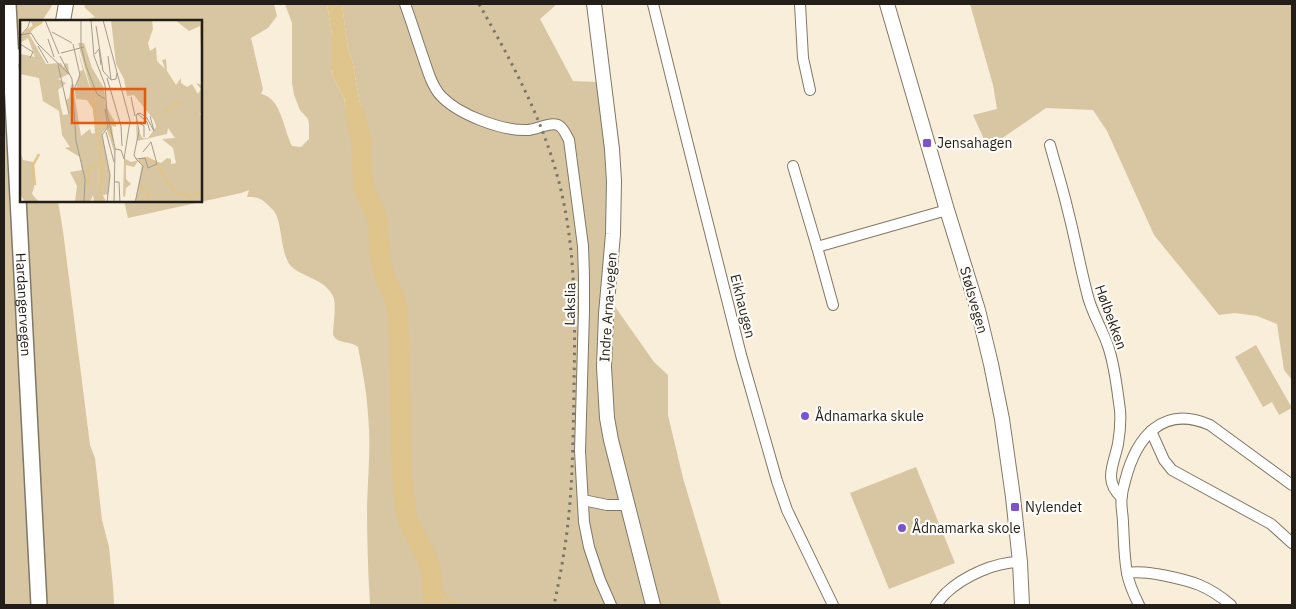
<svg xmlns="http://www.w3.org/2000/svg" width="1296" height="609" viewBox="0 0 1296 609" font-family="'IBM Plex Sans',sans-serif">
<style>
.green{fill:#d7c6a1}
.water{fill:#dfc48b}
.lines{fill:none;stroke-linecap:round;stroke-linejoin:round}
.stream{stroke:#dfc48b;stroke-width:3}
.river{stroke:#dfc48b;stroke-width:20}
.street-casing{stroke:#807866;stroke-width:12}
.secondary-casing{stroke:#807866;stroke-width:16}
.primary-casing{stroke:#807866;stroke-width:18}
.street{stroke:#fff;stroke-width:10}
.secondary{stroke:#fff;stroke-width:14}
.primary{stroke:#fff;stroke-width:15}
.rail{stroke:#7b7468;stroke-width:3;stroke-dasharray:2.5 5;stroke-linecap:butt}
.poi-dot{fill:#7c53cc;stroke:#fefcf8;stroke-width:2}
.labels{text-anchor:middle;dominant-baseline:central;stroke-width:4.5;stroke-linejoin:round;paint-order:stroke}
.poi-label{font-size:14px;fill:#231f18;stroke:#fefcf8;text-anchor:start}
.street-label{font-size:14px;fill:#231f18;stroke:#fefcf8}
.inset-river{fill:none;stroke:#dfc48b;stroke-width:2.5}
.inset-road{fill:none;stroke:#a39b8c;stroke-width:1}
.view{fill:#e8590c;fill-opacity:0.15;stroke:#e8590c;stroke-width:2.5}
.inset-edge{fill:none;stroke:#231f18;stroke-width:2.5}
</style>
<rect width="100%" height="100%" fill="#f8eeda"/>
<!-- green -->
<g class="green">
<polygon points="4,4 53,4 42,21 21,21 21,201 58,201 63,231 90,445 95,458 102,520 109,547 113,586 114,605 4,605"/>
<path d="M84 4H274L277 16 268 28 251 38 263 89 261 94C281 97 284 131 292 146L301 147 309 139V124L308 119 300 110 294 95 292 83V23L285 4H327L332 34V69L334 79 344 98 350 131 366 126 362 115 352 59 348 49 342 4H557L540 19 573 81 598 82 604 129 609 189 604 291 654 362 668 375V415L683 478 721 605H370C368 572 367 539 367 506 368 476 371 445 368 415 367 392 362 369 358 347 350 340 338 345 333 335 333 325 337 304 333 296 323 276 296 277 288 262 281 248 282 231 277 217 276 212 271 208 268 205 261 198 257 197 247 197L249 190 241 193 128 218 124 201H201V21H84V20L95 17 85 8Z"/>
<polygon points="970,4 1292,4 1292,380 1284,370 1277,324 1257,316 1235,313 1219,315 1154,235 1107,131 1093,110 1046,108 988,148 973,115 997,109 993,85"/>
<polygon points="1256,345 1292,408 1279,415 1272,402 1263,407 1235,357"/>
<polygon points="916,467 955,563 889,589 850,493"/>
</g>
<!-- water -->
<path class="water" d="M327 4H342L348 49 352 59 362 115 366 126V137C358 141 354 138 350 131L344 98 334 79 332 69V34Z"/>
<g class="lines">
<!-- stream -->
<polyline class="stream" points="432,578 447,599 456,605"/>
<!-- river -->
<polyline class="river" points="355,114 361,139 363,182 365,193 375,212 378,222 379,247 381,263 386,278 394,297 398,313 400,374 401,463 405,505 408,520 430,565 432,578 433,605"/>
<!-- street casing -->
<g class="street-casing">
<g id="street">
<path d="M405 4C411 20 416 37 422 54 427 68 431 85 441 96 459 115 502 131 528 130 538 129 549 122 558 125 564 128 566 135 569 140L583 246 584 277V311L580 451 584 522 589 547 600 580 611 605"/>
<polyline points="653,4 681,117 741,355 777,481 787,510 833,605"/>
<polyline points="800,4 803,58 810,90"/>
<path d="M1050 145C1056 167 1063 189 1068 211 1075 238 1080 266 1087 293 1091 312 1102 328 1108 346 1115 366 1117 389 1120 410 1121 422 1120 432 1118 444 1114 464 1103 480 1121 497"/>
<polyline points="793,166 817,247"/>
<polyline points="833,305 817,247 947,210"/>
<polyline points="1151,431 1164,460 1172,470 1271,524 1292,543"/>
<polyline points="583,500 607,505 628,505"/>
<path d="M1127 573C1139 571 1150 573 1162 575 1192 581 1207 585 1231 605"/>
<path d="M936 605C939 601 942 597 946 593 964 576 995 562 1020 562"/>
<path d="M1139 605C1134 595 1129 584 1127 573 1124 557 1124 539 1123 523 1123 514 1120 504 1122 496 1122 491 1124 486 1125 481 1136 438 1162 404 1210 425L1292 485"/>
</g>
</g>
<!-- secondary casing -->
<g class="secondary-casing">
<g id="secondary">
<polyline points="594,4 612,149 614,181 613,234 606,314 604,367 607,418 611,440 653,605"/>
<polyline points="887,4 936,172 947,210 978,310 991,364 1002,419 1013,497 1020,562 1022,605"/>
<polyline points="63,21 66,4"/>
<polyline points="19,57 21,56"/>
</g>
</g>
<!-- primary casing -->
<g class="primary-casing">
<g id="primary">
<path id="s1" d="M8 4 39 605"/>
</g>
</g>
<!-- street -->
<use href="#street" class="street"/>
<!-- secondary -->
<use href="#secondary" class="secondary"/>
<!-- primary -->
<use href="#primary" class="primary"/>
<!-- rail -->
<path class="rail" d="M479 4C509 57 538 110 555 168 577 241 575 316 574 390 573 437 573 484 567 531 564 556 559 581 554 605"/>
</g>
<!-- markers -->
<g class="poi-dot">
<rect x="922" y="138" width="10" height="10" rx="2.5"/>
<circle cx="805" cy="416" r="5"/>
<rect x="1010" y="502" width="10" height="10" rx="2.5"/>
<circle cx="902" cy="528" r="5"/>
</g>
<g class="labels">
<!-- poi labels -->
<g class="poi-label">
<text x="937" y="143">Jensahagen</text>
<text x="815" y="416">Ådnamarka skule</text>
<text x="1025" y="507">Nylendet</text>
<text x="912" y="528">Ådnamarka skole</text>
</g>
<!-- street labels -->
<g class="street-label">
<text transform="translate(974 300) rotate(74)">Stølsvegen</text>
<text transform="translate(570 304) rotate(-89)">Lakslia</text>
<text stroke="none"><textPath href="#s1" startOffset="301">Hardangervegen</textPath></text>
<text transform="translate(743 306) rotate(76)">Eikhaugen</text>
<text transform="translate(608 307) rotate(-86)">Indre Arna-vegen</text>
<text transform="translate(1111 317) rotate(70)">Hølbekken</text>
</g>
</g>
<!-- overview -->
<g transform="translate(20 20)">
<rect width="182" height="182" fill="#f8eeda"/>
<path d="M10 0H22L9 14 26 44 41 43 44 48 45 43 48 44 49 54 38 59 46 63 38 70 41 88 43 95 49 94 46 80 49 78 51 65 54 64V72L61 116 70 109 72 114 75 113 73 89 67 80 56 79 55 73 60 51 63 50 57 28 73 77 58 23H64L72 48 84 68 86 86 96 104V107L92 106 95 135 87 108 82 113 90 155 88 174 83 175 86 182H74L73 175 70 182H55L57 166 50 152 62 150 60 137 45 128 50 127 42 115 39 91 23 81 19 58 0 54V34L15 37 8 18 0 23V15L13 6ZM91 0H132L133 9 128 23 130 31 136 27 137 41 145 49 142 40 146 39 147 51 156 65 161 58V63L167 67 172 64 178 74 181 69 176 63 182 65V94L179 93 183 97 182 182H115L122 144 118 141 114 147 106 145V159L111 164 106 168 105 177 103 176 104 138 111 142 128 138 141 143 147 138 151 139V144L156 143 153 128 142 119 155 118 148 108 147 114 117 121 116 104 122 118H128L136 107 134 100 114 75 107 76 104 59 96 44ZM155 0H182V5L169 11ZM1 134 3 140 13 142 15 163 12 174 19 182H5L0 174Z" fill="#d7c6a1"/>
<path class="inset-river" d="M181 0 182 27M6 11 21 3 22 0M72 73 82 147 80 183M143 93 161 80M77 102 87 107 91 117M119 140 127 138 135 142 154 171 170 176M15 165 13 145 19 134M67 166 69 148 81 143M120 166 129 175 128 183M171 183 170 176 183 172"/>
<path class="inset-road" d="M25 0 39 34M61 0V26L66 46 77 74 85 79M71 0 74 36 85 65 87 93 95 128 94 183M83 0 110 101 104 139 101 130 95 129M76 6 83 51M0 11 1 15 11 13 18 24 50 55M32 12 52 23M1 15 8 7 10 0M28 19 34 37M0 24 13 32 10 38M53 24 60 55 53 72M18 26 28 43M41 33 64 27M75 34 79 29 81 45M40 36 52 59 56 121 65 159 64 183M88 36 91 60M38 45 49 94M83 51 91 60 96 59 97 53M87 58 101 106 102 126M111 77 115 96M85 89 88 107 82 115 90 155 87 183M117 93 127 102 130 111M116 101 124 106V117M86 112 94 142M123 132 131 122 137 144 128 148 125 138 116 139 114 135 119 111 116 95 120 93 127 98 134 111 130 96M95 162H99L100 183M115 183 123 146 116 139"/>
<path class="view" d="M52 69H125V103H52Z"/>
<rect width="182" height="182" class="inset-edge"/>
</g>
<!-- border -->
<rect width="1296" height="609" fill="none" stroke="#231f18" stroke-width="10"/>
</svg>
